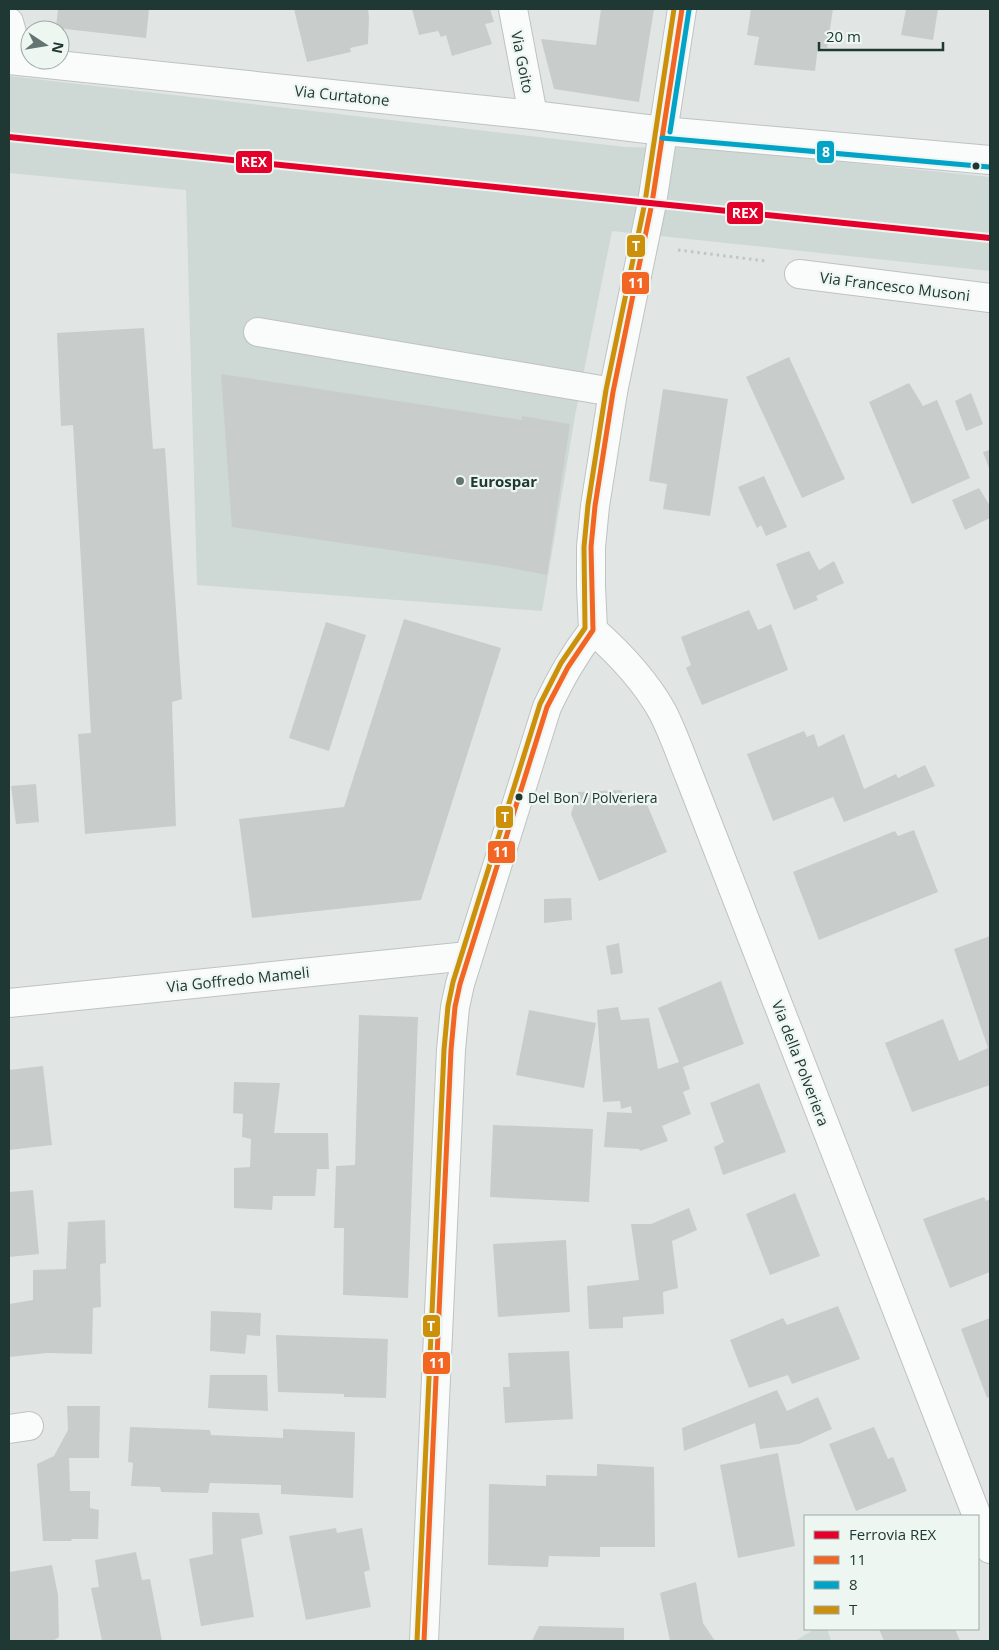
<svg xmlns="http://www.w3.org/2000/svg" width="999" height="1650" viewBox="0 0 999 1650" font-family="'Open Sans',sans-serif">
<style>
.built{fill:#ced8d4}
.building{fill:#c8cdcb}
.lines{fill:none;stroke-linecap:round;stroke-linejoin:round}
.minor-casing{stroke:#bec3c1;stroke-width:30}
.path{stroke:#bec7c5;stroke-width:3;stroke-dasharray:2.5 4;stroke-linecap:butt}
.minor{stroke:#fafbfb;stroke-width:28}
.bus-1-casing{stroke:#eef6f2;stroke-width:9}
.bus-2-casing{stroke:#eef6f2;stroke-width:9}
.bus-3-casing{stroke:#eef6f2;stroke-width:9}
.bus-1{stroke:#f26522;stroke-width:5}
.bus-2{stroke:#02a3c6;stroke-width:5}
.bus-3{stroke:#cc900a;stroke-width:5}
.rail-1-casing{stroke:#eef6f2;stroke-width:10}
.rail-1{stroke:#e4002b;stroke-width:6}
.bus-dot{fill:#203833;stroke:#eef6f2;stroke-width:2}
.poi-dot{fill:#647571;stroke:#eef6f2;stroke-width:2}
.labels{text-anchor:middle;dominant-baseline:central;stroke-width:4.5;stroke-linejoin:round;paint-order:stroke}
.bus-label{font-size:14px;fill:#203833;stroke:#eef6f2;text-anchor:start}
.street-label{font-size:15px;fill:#203833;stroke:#eef6f2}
.poi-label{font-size:15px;font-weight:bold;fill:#203833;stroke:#eef6f2;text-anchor:start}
.line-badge{stroke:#eef6f2;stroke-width:2}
.badge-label{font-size:14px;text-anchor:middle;font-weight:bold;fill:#fff}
</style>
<rect width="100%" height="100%" fill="#e1e6e4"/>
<!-- built -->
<g class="built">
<polygon points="9,76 626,147 716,149 990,177 990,271 612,231 575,416 542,611 197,585 186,190 9,173"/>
<polygon points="815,1629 827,1629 831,1641 795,1641"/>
</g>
<!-- building -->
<g class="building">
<polygon points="58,9 149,9 146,38 56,28"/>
<polygon points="294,9 368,9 369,17 368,44 350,48 351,52 307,62"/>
<polygon points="412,9 490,9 494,22 485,24 492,44 452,56 446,35 441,37 438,31 419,35"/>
<polygon points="601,9 654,9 639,102 554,89 541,39 596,45"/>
<polygon points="751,9 833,9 827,48 818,47 815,71 754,65 759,37 747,35"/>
<polygon points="906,9 938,9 933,40 901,35"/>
<polygon points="144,328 153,449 165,448 182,699 172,702 176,826 85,834 78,734 91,733 73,425 61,426 57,333"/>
<polygon points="789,357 845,479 802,498 746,377"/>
<polygon points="221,374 522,420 522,416 570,424 547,575 500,566 232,527"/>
<polygon points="909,383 923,406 937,400 970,478 912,504 869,402"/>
<polygon points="663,389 728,399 710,516 663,509 667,484 649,481"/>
<polygon points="971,393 983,424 966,431 955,401"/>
<polygon points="990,450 990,471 983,452"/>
<polygon points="764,476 787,527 766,536 761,525 757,528 738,487"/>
<polygon points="979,488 990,506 990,518 965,530 952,500"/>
<polygon points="809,551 819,570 834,561 844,583 816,596 818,600 794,610 776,564"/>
<polygon points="749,610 758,630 771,624 788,670 702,705 686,668 691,665 681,637"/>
<polygon points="404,619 501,648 421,900 252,918 239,819 344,807"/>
<polygon points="326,622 366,635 329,751 289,738"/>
<polygon points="804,731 807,737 814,734 818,747 844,734 864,789 896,774 898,778 925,765 935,786 844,822 833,797 773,821 747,754"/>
<polygon points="36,784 39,822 16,824 11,786"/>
<polygon points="621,790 629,807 646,802 667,852 599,881 571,814 578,792"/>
<polygon points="914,830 938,892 819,940 793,872 895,831 898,836"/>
<polygon points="571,898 572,920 544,923 544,899"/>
<polygon points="990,936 990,1085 912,1112 885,1043 943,1019 959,1061 988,1048 954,949"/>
<polygon points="619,943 623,973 611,975 606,946"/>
<polygon points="721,981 744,1044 683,1067 690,1089 683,1092 691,1114 662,1126 668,1141 640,1151 639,1149 604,1147 607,1112 632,1113 631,1106 621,1109 620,1101 603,1102 597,1010 618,1007 621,1020 649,1018 658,1069 679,1062 658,1008"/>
<polygon points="529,1010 596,1023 584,1088 516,1075"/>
<polygon points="359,1015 418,1017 408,1298 343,1295 344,1228 334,1228 336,1166 355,1165"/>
<polygon points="43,1066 52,1145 9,1150 9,1070"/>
<polygon points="234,1082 280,1083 274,1133 328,1133 329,1169 317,1169 315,1196 273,1196 272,1210 234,1208 234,1168 250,1167 251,1139 242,1137 243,1114 233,1113"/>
<polygon points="759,1083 786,1152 723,1175 714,1147 724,1142 710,1103"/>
<polygon points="493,1125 593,1129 589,1202 490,1197"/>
<polygon points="33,1190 39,1254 9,1257 9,1192"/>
<polygon points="795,1193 820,1256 770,1275 746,1214"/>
<polygon points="984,1197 986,1201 990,1199 990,1272 950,1288 923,1219"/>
<polygon points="689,1208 697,1230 672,1241 678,1288 663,1292 664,1314 623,1317 623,1328 589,1329 587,1286 639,1280 631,1224 651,1224"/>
<polygon points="105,1220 106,1263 100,1264 101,1307 93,1308 92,1354 47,1353 9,1357 9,1304 33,1300 33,1270 66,1269 68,1222"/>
<polygon points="566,1240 570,1312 498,1317 493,1244"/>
<polygon points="838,1306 860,1359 792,1384 788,1375 749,1388 730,1340 783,1318 787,1325"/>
<polygon points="211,1311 261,1313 260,1336 247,1335 245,1354 210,1351"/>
<polygon points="990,1318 990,1396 987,1398 961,1329"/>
<polygon points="276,1335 388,1339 386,1398 344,1397 344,1394 278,1392"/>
<polygon points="569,1351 573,1419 505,1423 503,1387 510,1387 508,1353"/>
<polygon points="210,1375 267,1375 268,1411 208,1408"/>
<polygon points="777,1390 787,1411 818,1397 832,1429 799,1444 760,1449 755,1423 684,1451 682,1428"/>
<polygon points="67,1406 100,1406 99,1458 69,1458 70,1491 90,1491 90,1508 99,1510 98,1539 72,1539 71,1541 43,1541 37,1464 54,1456 68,1430"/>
<polygon points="130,1427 210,1430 211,1435 283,1438 283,1429 355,1432 353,1498 281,1494 281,1485 210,1483 208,1493 161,1492 160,1487 131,1486 133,1463 128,1462"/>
<polygon points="874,1427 888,1459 893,1457 907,1491 856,1511 829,1444"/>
<polygon points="778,1453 795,1546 738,1558 720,1465"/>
<polygon points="597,1464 654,1467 655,1547 600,1547 600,1557 549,1556 548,1567 488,1565 489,1484 546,1486 546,1475 597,1476"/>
<polygon points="212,1512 259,1513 263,1534 241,1539 254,1617 201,1626 189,1559 213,1554"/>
<polygon points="336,1528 337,1533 362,1528 370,1570 364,1572 371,1607 306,1620 289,1536"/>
<polygon points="136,1552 142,1580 150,1579 162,1641 102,1641 91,1588 99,1587 95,1560"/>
<polygon points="52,1565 58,1595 59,1637 53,1641 9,1641 9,1572"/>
<polygon points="696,1582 703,1623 715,1641 670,1641 660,1593"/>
<polygon points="539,1626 624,1628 624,1641 532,1641"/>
<polygon points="879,1629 955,1629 960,1641 884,1641"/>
</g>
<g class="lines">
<!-- minor casing -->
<g class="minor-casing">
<g id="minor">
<polyline points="513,9 533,115"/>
<polyline points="9,22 20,61"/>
<polyline points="9,60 533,115 663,131 990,160"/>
<polyline points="799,274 990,298"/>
<polyline points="258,332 613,392"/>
<path d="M593 630C620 654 644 679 662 711 673 732 681 756 690 778L977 1516"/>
<polyline points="9,1003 468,956"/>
<polyline points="9,1429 29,1426"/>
<polyline points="978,1517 990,1549"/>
<path d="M424 1641 451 1050 455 1007 460 984 547 707C561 678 573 656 593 630L591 586V547L595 506 613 392 652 203 682 9"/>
</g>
</g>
<!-- path -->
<polyline class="path" points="678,250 766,261"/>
<!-- minor -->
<use href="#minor" class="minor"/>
<!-- bus-1 casing -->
<g class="bus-1-casing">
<polyline id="bus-1" points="424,1641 451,1050 455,1007 460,984 547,707 568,667 593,630 591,547 595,506 613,392 652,203 682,9"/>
</g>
<!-- bus-2 casing -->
<g class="bus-2-casing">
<g id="bus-2">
<polyline points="670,132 689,10"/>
<polyline points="662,138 989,167"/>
</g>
</g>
<!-- bus-3 casing -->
<g class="bus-3-casing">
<polyline id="bus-3" points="417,1641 444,1050 448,1006 453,982 540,704 561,663 585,628 584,547 588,505 606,390 645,202 674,9"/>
</g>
<!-- bus-1 -->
<use href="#bus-1" class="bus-1"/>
<!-- bus-2 -->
<use href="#bus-2" class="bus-2"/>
<!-- bus-3 -->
<use href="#bus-3" class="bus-3"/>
<!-- rail-1 casing -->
<g class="rail-1-casing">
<polyline id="rail-1" points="9,137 990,238"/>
</g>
<!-- rail-1 -->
<use href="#rail-1" class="rail-1"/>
</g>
<!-- markers -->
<g class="bus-dot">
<circle cx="976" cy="166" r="4.5"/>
<circle cx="519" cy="797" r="4.5"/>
</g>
<circle class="poi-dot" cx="460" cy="481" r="5"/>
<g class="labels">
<!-- bus labels -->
<g class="bus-label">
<text x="528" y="797">Del Bon / Polveriera</text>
</g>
<!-- street labels -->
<g class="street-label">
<text transform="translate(523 62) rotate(79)">Via Goito</text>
<text transform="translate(342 95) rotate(6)">Via Curtatone</text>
<text transform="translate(895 286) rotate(7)">Via Francesco Musoni</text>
<text transform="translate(238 979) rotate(-6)">Via Goffredo Mameli</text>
<text transform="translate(801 1063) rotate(69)">Via della Polveriera</text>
</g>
<!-- poi labels -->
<g class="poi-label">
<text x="470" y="481">Eurospar</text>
</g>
</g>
<g class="line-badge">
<rect x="816" y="140" width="19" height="24" rx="5" fill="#02a3c6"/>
<rect x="235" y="150" width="38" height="24" rx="5" fill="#e4002b"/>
<rect x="726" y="201" width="38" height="24" rx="5" fill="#e4002b"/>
<rect x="626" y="234" width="20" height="24" rx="5" fill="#cc900a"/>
<rect x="621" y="271" width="29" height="24" rx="5" fill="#f26522"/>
<rect x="495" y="805" width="19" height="24" rx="5" fill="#cc900a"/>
<rect x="487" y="840" width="29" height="24" rx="5" fill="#f26522"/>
<rect x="422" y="1314" width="19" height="24" rx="5" fill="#cc900a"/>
<rect x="422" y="1351" width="29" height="24" rx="5" fill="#f26522"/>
</g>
<g class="badge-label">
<text x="826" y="157">8</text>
<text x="254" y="167">REX</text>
<text x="745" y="218">REX</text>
<text x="636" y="251">T</text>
<text x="636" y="288">11</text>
<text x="505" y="822">T</text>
<text x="501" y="857">11</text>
<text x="431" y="1331">T</text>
<text x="437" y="1368">11</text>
</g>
<!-- border -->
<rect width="999" height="1650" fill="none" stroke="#203833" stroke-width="20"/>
<!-- legend -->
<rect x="804" y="1515" width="175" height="115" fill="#eef6f2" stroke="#9caaa6"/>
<rect x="814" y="1531" width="25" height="8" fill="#e4002b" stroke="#9caaa6"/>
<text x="849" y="1540" font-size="15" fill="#203833">Ferrovia REX</text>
<rect x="814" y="1556" width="25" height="8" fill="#f26522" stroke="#9caaa6"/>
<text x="849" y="1565" font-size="15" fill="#203833">11</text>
<rect x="814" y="1581" width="25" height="8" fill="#02a3c6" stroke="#9caaa6"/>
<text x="849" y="1590" font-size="15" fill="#203833">8</text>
<rect x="814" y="1606" width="25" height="8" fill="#cc900a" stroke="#9caaa6"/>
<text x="849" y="1615" font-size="15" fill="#203833">T</text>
<!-- north arrow -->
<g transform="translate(45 45) rotate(102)"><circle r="24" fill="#eef6f2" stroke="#9caaa6"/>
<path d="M0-4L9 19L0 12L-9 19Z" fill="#647571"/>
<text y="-8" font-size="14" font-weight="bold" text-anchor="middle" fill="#203833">N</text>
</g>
<!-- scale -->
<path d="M819 42v8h124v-8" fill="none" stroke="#203833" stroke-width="2.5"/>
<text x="826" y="42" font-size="15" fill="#203833" stroke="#eef6f2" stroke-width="4" paint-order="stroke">20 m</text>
</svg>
